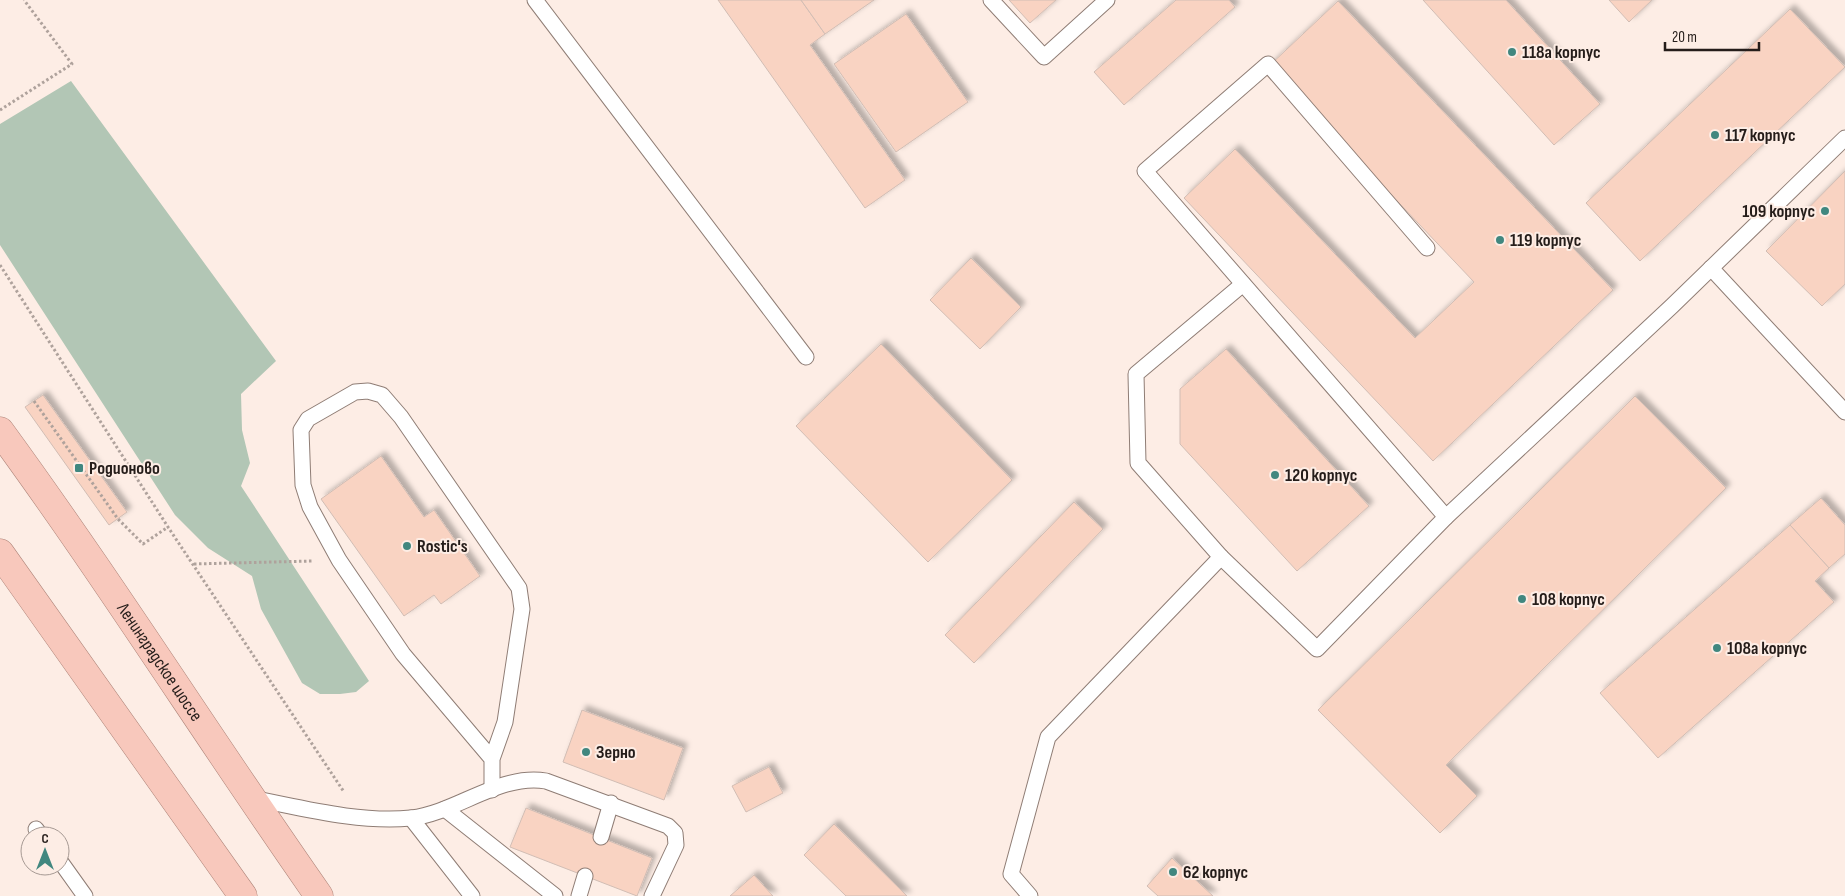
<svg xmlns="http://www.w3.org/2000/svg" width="1845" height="896" viewBox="0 0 1845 896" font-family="'Sofia Sans Condensed',sans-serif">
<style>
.green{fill:#b2c6b5}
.building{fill:#f9d3c2;stroke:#d1bdb4;filter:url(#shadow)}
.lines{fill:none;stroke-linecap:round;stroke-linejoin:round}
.service-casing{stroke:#8f7d75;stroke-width:17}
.trunk-casing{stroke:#ad8479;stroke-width:29}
.path{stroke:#afa29c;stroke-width:3;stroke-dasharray:2.5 2.5;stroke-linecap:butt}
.service{stroke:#fff;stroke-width:15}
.trunk{stroke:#f8c8bc;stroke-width:28}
.poi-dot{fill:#41877f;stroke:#fdede5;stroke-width:2}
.labels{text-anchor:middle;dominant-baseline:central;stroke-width:4;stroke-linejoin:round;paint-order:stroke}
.poi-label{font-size:18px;font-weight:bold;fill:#251d1a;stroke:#fdede5;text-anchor:start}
.street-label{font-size:18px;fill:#251d1a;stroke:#fdede5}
</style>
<defs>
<filter id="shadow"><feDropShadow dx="4.5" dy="-4.5" stdDeviation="2.5" flood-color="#0004"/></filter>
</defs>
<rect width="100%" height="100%" fill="#fdede5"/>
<!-- green -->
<polygon class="green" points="71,81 276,361 241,394 242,430 250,463 241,486 369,681 356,692 340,694 320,694 302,683 261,609 252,576 208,548 175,515 0,245 0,124"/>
<!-- building -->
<g class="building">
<polygon points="718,0 801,0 825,34 810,45 905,180 865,208"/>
<polygon points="801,0 874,0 825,34"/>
<polygon points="1009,0 1056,0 1030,23"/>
<polygon points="1176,0 1229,0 1235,7 1124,105 1094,72"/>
<polygon points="1423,0 1506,0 1600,104 1554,145"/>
<polygon points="1609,0 1652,0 1629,22"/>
<polygon points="1338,1 1613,290 1433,461 1184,198 1235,149 1415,338 1474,282 1269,66"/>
<polygon points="1790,9 1845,67 1640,261 1586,203"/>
<polygon points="906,14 968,102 896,152 834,64"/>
<polygon points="1845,171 1845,284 1822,306 1766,251"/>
<polygon points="971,258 1021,307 980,349 930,300"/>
<polygon points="881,344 1012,480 928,562 796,426"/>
<polygon points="1226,349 1369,506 1297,571 1180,444 1180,389"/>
<polygon points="43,395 127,512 109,525 25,407"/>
<polygon points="1635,396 1726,488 1446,765 1477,796 1440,833 1318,710"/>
<polygon points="381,456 424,517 434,510 480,576 441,604 434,595 404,616 321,499"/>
<polygon points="1821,498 1845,525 1845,554 1829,568 1790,525"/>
<polygon points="1074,502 1103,529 974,663 945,635"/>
<polygon points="1790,525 1829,568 1815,581 1834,602 1658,758 1600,693"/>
<polygon points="582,710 683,748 664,800 563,762"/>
<polygon points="769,767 783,793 746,812 732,786"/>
<polygon points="526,808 652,858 637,896 510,847"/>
<polygon points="834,824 907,896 846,896 804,855"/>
<polygon points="1172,858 1213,896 1158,896 1147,886"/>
<polygon points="754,875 773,896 730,896"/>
</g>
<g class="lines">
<!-- service casing -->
<g class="service-casing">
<g id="service">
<polyline points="535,0 806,357"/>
<polyline points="991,0 1044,57 1107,0"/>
<polyline points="1427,248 1268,64 1145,171 1446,517"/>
<polyline points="1711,268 1845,412"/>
<polyline points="1221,557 1317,649 1446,517 1672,306 1845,138"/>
<polyline points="492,759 403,654 339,560 310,507 303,485 301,430 308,419 355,392 368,391 382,395 401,417 519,588 522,609 505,722 492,759 492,790"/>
<path d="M251 798C303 808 358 823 411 818 456 813 500 773 546 781L668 826 675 833 676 845 652 896"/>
<polyline points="445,809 555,896"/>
<polyline points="411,818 472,896"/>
<polyline points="36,829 41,836"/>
<polyline points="601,837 611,803"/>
<polyline points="60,861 85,896"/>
<polyline points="579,896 585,876"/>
<polyline points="1030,896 1011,874 1048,737 1221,557 1138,463 1136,374 1243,284"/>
</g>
</g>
<!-- trunk casing -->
<g class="trunk-casing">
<g id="trunk">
<path id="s1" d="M0 431C111 583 211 742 319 896"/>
<polyline points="0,553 243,896"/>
</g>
</g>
<!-- path -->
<g class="path">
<polyline points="0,110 72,64 24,0"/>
<polyline points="0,265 168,527 344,792"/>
<polyline points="34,401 118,519 143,544 168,527"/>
<polyline points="194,564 312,561"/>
</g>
<!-- service -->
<use href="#service" class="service"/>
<!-- trunk -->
<use href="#trunk" class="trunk"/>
</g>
<!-- markers -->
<g class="poi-dot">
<circle cx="1512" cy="52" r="5"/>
<circle cx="1715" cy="135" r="5"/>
<circle cx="1825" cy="211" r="5"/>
<circle cx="1500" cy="240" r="5"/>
<rect x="74" y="463" width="10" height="10" rx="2.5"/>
<circle cx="1275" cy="475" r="5"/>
<circle cx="407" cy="546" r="5"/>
<circle cx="1522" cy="599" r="5"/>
<circle cx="1717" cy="648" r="5"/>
<circle cx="586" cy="752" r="5"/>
<circle cx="1173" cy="872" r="5"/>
</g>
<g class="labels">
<!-- poi labels -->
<g class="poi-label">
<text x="1522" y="52">118а корпус</text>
<text x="1725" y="135">117 корпус</text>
<text x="1815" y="211" text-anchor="end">109 корпус</text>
<text x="1510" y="240">119 корпус</text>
<text x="89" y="468">Родионово</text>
<text x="1285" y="475">120 корпус</text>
<text x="417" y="546">Rostic's</text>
<text x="1532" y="599">108 корпус</text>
<text x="1727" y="648">108а корпус</text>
<text x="596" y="752">Зерно</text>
<text x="1183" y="872">62 корпус</text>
</g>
<!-- street labels -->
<g class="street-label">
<text stroke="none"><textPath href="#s1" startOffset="281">Ленинградское шоссе</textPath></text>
</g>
</g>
<!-- north arrow -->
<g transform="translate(45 851)"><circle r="24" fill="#fdede5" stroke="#a79a94"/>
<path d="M0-4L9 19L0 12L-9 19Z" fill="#41877f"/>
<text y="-8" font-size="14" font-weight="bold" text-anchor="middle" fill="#251d1a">С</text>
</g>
<!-- scale -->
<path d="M1665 42v8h94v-8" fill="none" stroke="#251d1a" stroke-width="2.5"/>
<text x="1672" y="42" font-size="15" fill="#251d1a" stroke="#fdede5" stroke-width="4" paint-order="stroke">20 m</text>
</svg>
